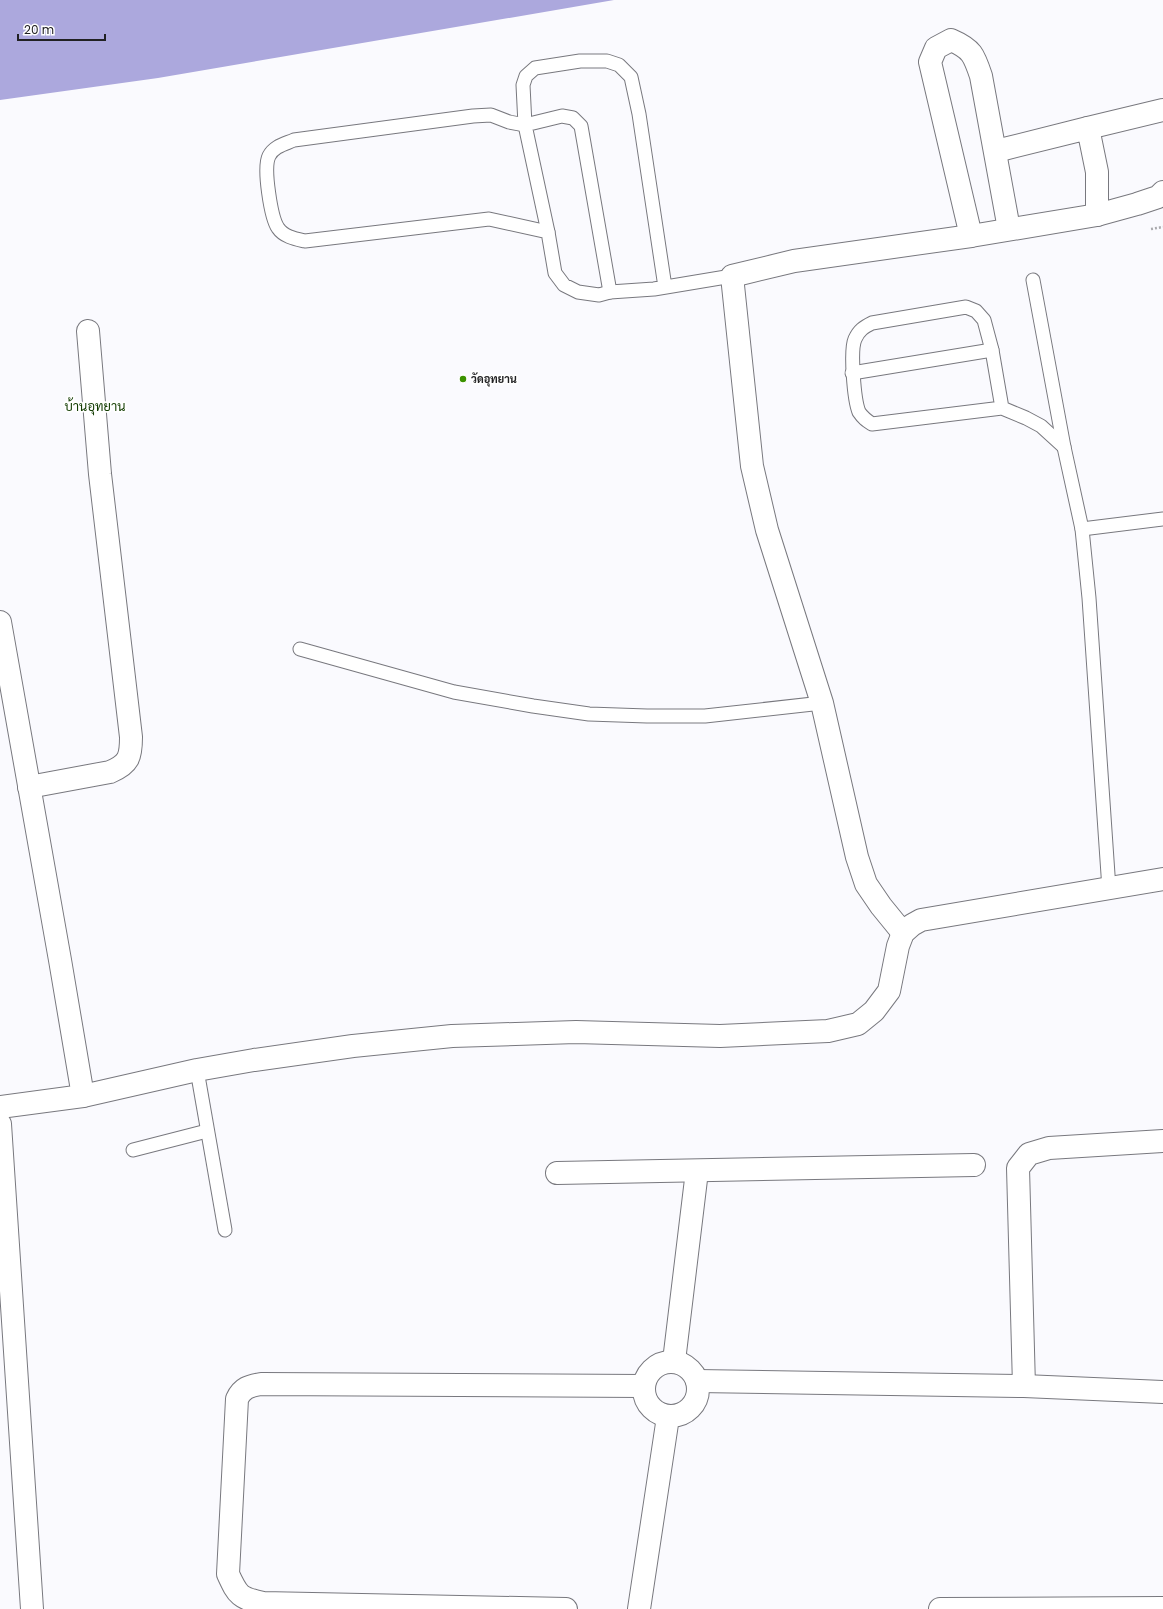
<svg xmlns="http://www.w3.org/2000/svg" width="1163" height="1609" viewBox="0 0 1163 1609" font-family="Poppins,Sarabun,sans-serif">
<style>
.water{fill:#aca8dd}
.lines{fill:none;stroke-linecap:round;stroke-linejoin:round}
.lane-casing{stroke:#78787e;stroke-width:15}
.street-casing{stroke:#78787e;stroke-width:24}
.secondary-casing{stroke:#78787e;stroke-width:24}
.path{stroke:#aaaaae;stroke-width:2.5;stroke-dasharray:2 2;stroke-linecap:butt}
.lane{stroke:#fff;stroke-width:13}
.street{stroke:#fff;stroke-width:22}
.secondary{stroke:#fff;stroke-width:22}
.poi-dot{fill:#3b9200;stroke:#fff;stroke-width:1.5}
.labels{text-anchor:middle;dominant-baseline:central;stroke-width:3.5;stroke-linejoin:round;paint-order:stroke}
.poi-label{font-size:11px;font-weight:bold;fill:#212123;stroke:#fff;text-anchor:start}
.quarter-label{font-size:13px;fill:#123c00;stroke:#fff}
</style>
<rect width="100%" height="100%" fill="#fafafe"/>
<!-- water -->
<polygon class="water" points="0,0 614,0 158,78 0,100"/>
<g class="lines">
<!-- lane casing -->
<g class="lane-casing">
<g id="lane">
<polyline points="548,232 525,125 562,116 573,118 581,126 610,292"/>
<polyline points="1033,280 1064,447 1082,529 1089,598 1109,889"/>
<path d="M665 287 639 114 631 77 619 65 607 61H580L535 68 526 76 523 85 525 125 509 122 491 115 473 116 294 140C285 144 274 146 269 156 263 168 271 218 278 228 284 237 296 239 305 241L489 219 548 232 555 273 564 285 578 292 599 295 610 292 654 289 732 276"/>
<polyline points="852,373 992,350"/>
<path d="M1002 408 992 350 984 320 976 311 966 307 872 323C864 327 859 330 855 339 850 350 854 400 859 412 863 418 866 420 872 424L1002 408 1026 418 1041 426 1064 447"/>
<polyline points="1082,529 1163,519"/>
<polyline points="300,649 454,692 533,706 589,714 647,716 705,716 822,703"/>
<polyline points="197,1070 225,1230"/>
<polyline points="133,1150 207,1131"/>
</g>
</g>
<!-- street casing -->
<g class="street-casing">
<g id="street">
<polyline points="1088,128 1163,110"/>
<polyline points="996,151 1088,128 1097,172 1097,215"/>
<path d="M971 236 930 62 936 48 951 40C972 49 974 55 981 76L1009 229"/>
<polyline points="0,622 60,960 83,1096"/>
<path d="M29 787 110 772C129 764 131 757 131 737L100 474 88 331"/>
<polyline points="903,933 881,906 866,884 857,857 822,703 767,530 752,466 732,276 794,261 971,236 1097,215 1137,204 1158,197 1163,192"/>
<polyline points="0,1124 32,1609"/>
<polyline points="557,1173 974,1165"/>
<polyline points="674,1361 697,1171"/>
<circle cx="671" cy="1389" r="27"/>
<polyline points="697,1381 1024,1386 1163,1392"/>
<polyline points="1024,1386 1018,1168 1029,1154 1049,1148 1163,1141"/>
<path d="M566 1609 263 1603C240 1598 238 1596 228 1574L237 1399C242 1388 249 1386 261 1384L643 1386"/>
<polyline points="639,1609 668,1417"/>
<polyline points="940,1609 1163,1608"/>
</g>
</g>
<!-- secondary casing -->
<g class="secondary-casing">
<polyline id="secondary" points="0,1107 83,1096 197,1070 254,1060 353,1046 452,1036 576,1032 720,1036 828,1031 858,1024 874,1011 889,991 898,946 903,933 912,925 921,920 1163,879"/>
</g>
<!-- path -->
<polyline class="path" points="1151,229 1163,227"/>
<!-- lane -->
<use href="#lane" class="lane"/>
<!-- street -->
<use href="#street" class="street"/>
<!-- secondary -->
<use href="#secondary" class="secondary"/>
</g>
<!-- markers -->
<circle class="poi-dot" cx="463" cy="379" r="4"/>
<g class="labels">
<!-- poi labels -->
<g class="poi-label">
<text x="471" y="379">วัดอุทยาน</text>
</g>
<!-- quarter labels -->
<g class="quarter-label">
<text x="95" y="406">บ้านอุทยาน</text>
</g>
</g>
<!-- scale -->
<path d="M18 34v6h87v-6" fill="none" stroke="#212123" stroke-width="2"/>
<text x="24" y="34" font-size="12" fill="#212123" stroke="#ffffff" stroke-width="3" paint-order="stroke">20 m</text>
</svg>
